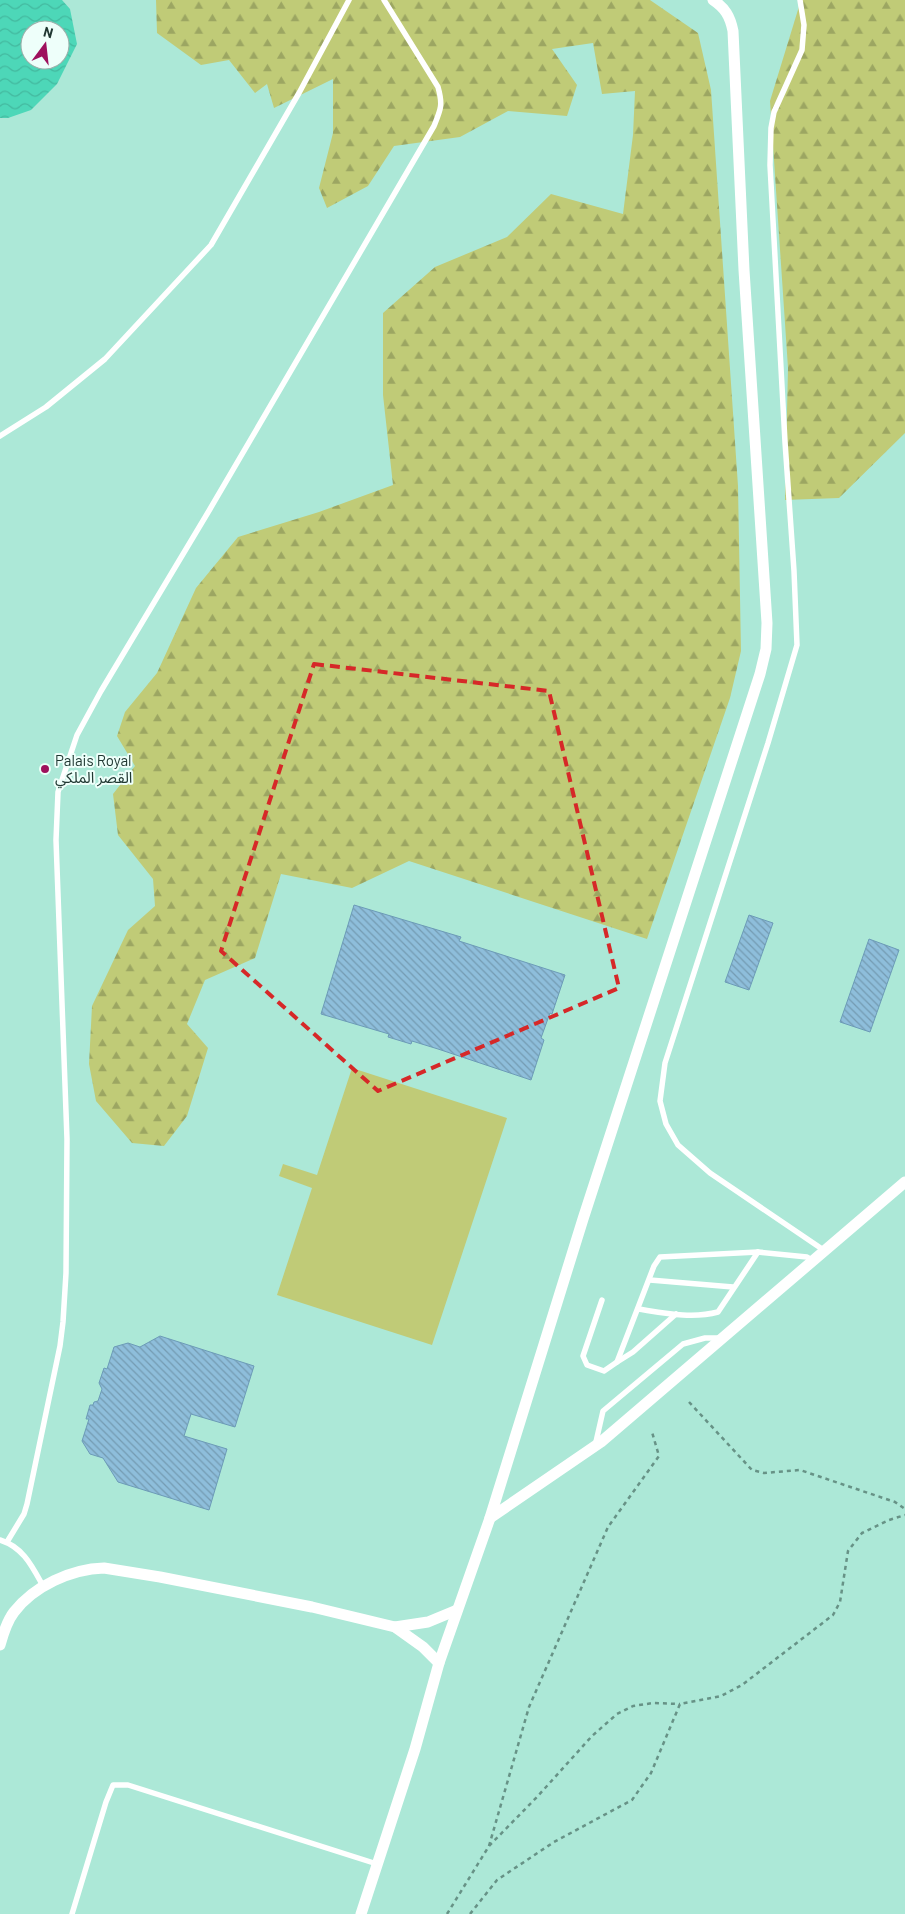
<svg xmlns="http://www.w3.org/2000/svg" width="905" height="1914" viewBox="0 0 905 1914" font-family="Barlow,'Noto Sans Arabic',sans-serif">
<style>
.forest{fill:url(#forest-firs)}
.pitch{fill:#c0cb77}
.water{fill:url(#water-waves);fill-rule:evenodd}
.building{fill:url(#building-back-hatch);stroke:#6c9bb7}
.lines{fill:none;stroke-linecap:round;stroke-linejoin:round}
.path{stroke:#679286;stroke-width:2.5;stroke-dasharray:4 4;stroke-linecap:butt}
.service{stroke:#fff;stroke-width:5.5}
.minor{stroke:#fff;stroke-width:11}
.marked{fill:none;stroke:#d62828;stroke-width:4;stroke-dasharray:10 6;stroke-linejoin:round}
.poi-dot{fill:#9e115d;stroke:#eefffa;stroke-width:2}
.labels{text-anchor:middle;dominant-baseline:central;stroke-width:4;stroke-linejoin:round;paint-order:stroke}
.poi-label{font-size:15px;fill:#203832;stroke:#eefffa;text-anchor:start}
</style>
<defs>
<pattern id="forest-firs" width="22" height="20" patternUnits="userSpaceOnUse" patternTransform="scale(1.25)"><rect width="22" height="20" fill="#c0cb77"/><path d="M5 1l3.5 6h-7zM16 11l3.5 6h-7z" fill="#9ca662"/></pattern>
<pattern id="water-waves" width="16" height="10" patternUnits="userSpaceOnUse" patternTransform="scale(1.25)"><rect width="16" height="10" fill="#4dd7b8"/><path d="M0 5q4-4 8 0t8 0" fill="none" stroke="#43b99f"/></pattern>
<pattern id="building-back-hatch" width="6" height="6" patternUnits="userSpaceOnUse" patternTransform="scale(1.25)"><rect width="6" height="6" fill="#8ebedb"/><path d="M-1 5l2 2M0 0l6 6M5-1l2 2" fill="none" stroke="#749bb2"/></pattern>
</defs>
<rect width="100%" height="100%" fill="#ace8d7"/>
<!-- forest -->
<g class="forest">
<polygon points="156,0 650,0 698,33 711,90 738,486 741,651 730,698 647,939 409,861 352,888 281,874 255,958 205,980 187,1024 208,1048 187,1116 164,1146 132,1143 96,1101 89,1064 92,1006 128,930 155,906 153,879 118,835 113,794 135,766 117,736 125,712 157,673 196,588 238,537 319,512 393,485 383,395 383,313 435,267 507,237 551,194 623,214 633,135 635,91 602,94 593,43 552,49 577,85 567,116 508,111 460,137 394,146 368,186 327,208 319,188 333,133 333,79 274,108 267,84 255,93 229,60 201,65 157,33"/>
<polygon points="801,0 905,0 905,433 839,498 785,500 788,368 770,101"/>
</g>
<!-- pitch -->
<polygon class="pitch" points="352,1068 507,1118 432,1345 277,1295 312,1188 279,1176 283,1164 317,1175"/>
<!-- water -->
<path class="water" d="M0 0H62L70 9 77 44 57 84 31 110 8 118H0ZM30 30H60V60H30Z"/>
<!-- building -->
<g class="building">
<polygon points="354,905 461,937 459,941 565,975 552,1014 550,1013 541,1038 544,1040 531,1080 438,1049 412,1041 411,1044 388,1037 389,1034 321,1014"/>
<polygon points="749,915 773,923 749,990 725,982"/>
<polygon points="869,939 899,950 870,1032 840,1022"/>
<polygon points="160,1336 254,1366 235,1427 191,1414 184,1436 227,1449 209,1510 118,1482 103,1458 90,1454 82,1441 89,1419 86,1419 90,1405 93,1405 94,1402 98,1401 102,1389 99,1383 104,1368 107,1369 114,1347 128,1343 140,1347"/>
</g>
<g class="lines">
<!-- path -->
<g class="path">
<polyline points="689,1402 752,1470 764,1473 800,1470 895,1502 905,1509"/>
<polyline points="489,1846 529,1707 608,1527 659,1456 652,1432"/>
<polyline points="447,1914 489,1846 537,1797 592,1736 617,1714 633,1706 653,1703 680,1704"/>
<polyline points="470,1914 497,1880 554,1842 632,1800 651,1773 680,1704 721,1696 742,1685 833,1615 840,1602 848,1551 862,1533 889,1520 905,1515"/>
</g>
<!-- service -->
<g class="service">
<polyline points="800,0 804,25 802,50 774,112 771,128 770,165 785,442 794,571 797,645 768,743 665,1063 660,1101 666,1124 678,1145 710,1173 825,1251"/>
<polyline points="0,436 46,407 105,359 211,245 299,93 349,0"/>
<polyline points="650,1280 733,1287"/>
<polyline points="602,1300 583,1356 587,1365 604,1371 617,1362 654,1266 660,1257 758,1252 807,1257 812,1260"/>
<path d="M638 1309C664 1313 692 1319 718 1312L758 1252"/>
<polyline points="617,1362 633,1352 676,1314"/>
<polyline points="595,1446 603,1411 683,1344 705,1338 720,1338"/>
<path d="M0 1540C23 1547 32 1566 43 1586"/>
<path d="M7 1542 24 1514 27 1504 60 1346 63 1322 66 1273 67 1139 56 840 58 792 77 735 101 691 210 509 434 126C441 109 443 105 438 87L384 0"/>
<polyline points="72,1914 106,1802 113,1785 128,1785 377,1864"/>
</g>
<!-- minor -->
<g class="minor">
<path d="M490 1518 583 1219 760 674 766 649 767 623 744 270 733 31C730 16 725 8 713 0"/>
<polyline points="395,1627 423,1647 439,1663"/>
<path d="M0 1645C3 1634 7 1621 14 1612 34 1586 71 1569 104 1568L160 1577 312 1607 395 1627 428 1622 457 1610"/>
<polyline points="361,1914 415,1749 439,1663 490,1518 601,1442 905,1182"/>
</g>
</g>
<!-- marked area -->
<path class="marked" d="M314 664 549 691 619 988 378 1091 221 951Z"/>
<!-- markers -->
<circle class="poi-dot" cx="45" cy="769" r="5"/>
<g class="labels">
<!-- poi labels -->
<g class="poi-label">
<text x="55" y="760">Palais Royal<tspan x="55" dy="17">القصر الملكي</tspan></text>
</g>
</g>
<!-- north arrow -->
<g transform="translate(45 45) rotate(15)"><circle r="24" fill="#eefffa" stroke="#9cafaa"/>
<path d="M0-4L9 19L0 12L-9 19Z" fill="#9e115d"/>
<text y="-8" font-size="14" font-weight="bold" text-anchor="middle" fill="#203832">N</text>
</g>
</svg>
